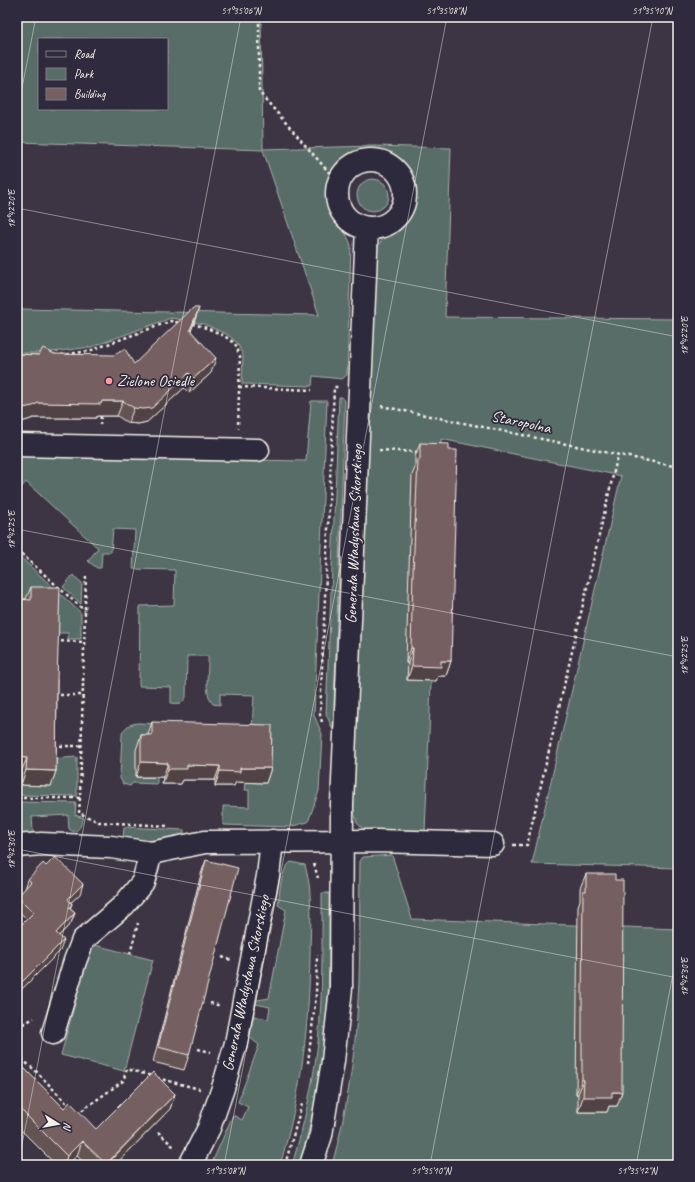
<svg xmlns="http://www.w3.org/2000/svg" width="695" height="1182" viewBox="0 0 695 1182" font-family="Caveat,sans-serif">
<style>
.green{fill:#586d67;stroke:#a6afa8;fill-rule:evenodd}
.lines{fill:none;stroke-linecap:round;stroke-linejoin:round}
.minor-casing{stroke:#f4f1e8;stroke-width:25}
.path{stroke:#f4f1e8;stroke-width:2.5;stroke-dasharray:3 3;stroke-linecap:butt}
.minor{stroke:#2f2a3d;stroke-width:22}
.wall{fill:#645253;stroke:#f4f1e8}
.shaded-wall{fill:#514244;stroke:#f4f1e8}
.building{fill:#745f61;stroke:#f4f1e8}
.ticks{fill:none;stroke:#f4f1e8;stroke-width:1;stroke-opacity:0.45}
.poi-dot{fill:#ff9aa2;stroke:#2f2a3d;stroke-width:1.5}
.labels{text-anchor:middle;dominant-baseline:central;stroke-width:3.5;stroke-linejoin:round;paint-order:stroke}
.poi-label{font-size:16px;fill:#f4f1e8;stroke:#2f2a3d;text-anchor:start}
.street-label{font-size:16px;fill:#f4f1e8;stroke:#2f2a3d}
.neatline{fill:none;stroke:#f4f1e8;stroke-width:1.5}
.ticks-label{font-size:10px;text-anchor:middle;fill:#f4f1e8}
</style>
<rect width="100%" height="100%" fill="#3d3544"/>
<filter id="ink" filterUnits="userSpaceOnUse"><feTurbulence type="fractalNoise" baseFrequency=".025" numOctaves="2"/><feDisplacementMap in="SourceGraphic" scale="8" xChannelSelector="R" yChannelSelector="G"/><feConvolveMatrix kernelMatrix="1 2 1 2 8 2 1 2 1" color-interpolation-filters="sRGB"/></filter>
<g filter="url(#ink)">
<!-- green -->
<g class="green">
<path d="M17 17H261L263 149 374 146 451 148 445 317 678 319V868L532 864 621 476 441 439 425 832 392 830H364L357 823 353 808 374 261C375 253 378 245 383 239 396 226 412 221 415 200 416 191 413 181 409 173 389 133 323 155 330 198 333 215 345 229 351 245L347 375 342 379 313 376 312 386 242 384 243 355 237 343 228 335 204 324 171 318 91 347 45 353H18L17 309 319 315 263 150 17 142ZM39 39H167V109H39Z"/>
<circle cx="373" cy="195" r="16"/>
<polygon points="339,397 342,397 345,401 333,730 326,714"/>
<path d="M311 401H327L314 715 322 734 319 791 308 822 289 827 223 825V806L249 807V790H244L245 783 267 740 136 777H157V784L133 783 130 786 123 784 120 778 122 734C125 726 130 724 138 723L252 728 254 695 220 694V705L213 704C203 692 209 671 208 656H187L186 697C182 704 179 704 171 703V687L139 686 140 606 174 605 175 570 133 569 135 530 113 529 111 552H102L101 568H97L88 561 98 548 26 482 17 492V456L306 461Z"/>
<polygon points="18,555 81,613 81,639 68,639 68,633 54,633 17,614"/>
<polygon points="73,575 82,583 81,604 63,587"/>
<polygon points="77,757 77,796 17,795 17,772 21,772 52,759"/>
<path d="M19 802 76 803 75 815 84 818C81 825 77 836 69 829L68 815 32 817 33 831 32 834 21 835 17 834V818L21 817Z"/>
<polygon points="124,827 184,830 184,835 135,843 123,839"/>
<path d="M392 855 412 919 678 929V1165H332C347 1111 355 1056 358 1000 361 954 359 907 360 861L363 857Z"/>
<path d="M291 862 305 865C307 874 310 885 310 894 312 915 310 935 310 955 309 1027 301 1096 280 1165H211L233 1115 242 1120 248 1107 238 1102 259 1045 245 1034 249 1015 268 1019 270 1007 251 1003 252 1001 269 998 286 910 278 905C280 893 280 869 291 862Z"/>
<path d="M322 893H329C329 943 330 993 325 1042 320 1084 311 1125 299 1165H292C304 1125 313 1084 318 1042 323 993 322 942 322 893Z"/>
<polygon points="91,944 153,960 124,1071 61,1055"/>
</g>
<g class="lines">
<!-- minor casing -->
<g class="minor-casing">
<g id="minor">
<circle cx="371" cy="194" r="34"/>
<polyline points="17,445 258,450"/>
<polyline points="17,846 41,844 111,847 151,853 205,842 375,841 493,844"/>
<polyline points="53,1033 75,961 83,940 124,905 143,882 151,853"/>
<polyline points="190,1165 209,1128 223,1088 236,1043 268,876 272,841"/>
<polyline points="311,1165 321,1135 333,1061 341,988 342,804 367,228"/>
</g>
</g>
<!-- path -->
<g class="path">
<polyline points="259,17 259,92 339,184"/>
<path d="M192 324C204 326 226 335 235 344 237 347 238 352 240 356L238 428"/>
<polyline points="61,355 89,351 171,321 181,323"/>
<polyline points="239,387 312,390"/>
<polyline points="381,406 678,467"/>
<polyline points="100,425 101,416"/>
<polyline points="379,450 420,452"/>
<polyline points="17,550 85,611"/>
<polyline points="55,641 84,642"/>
<polyline points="54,695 83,695"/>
<polyline points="322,722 320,715 334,387 339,387"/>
<polyline points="54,746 81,746"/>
<polyline points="17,798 80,798 86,573"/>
<polyline points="80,798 79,813 99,822 167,826"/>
<polyline points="513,845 527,845 618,454"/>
<polyline points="314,864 318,878"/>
<polyline points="130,954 138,923"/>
<polyline points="222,957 231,960"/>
<polyline points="210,1003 221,1006"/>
<polyline points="17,1033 18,1027 34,1018"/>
<polyline points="198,1049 211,1052"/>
<polyline points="17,1055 38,1073 69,1106"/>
<polyline points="308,1063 316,994 317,955"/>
<polyline points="157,1078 200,1089"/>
<polyline points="77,1114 123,1081 127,1069 152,1076"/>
<polyline points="158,1132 175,1148"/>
<polyline points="285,1165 302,1104"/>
</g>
<!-- minor -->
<use href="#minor" class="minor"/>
</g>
<!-- wall -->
<g class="wall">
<polygon points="194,323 191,331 211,373 189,393 184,388 147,422 138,424 128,423 117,416 97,416 96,418 33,418 28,420 17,423 17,354 39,355 54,354 134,364"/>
<polygon points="420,443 451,661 446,676 438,676 436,681 407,680 408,663 406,663 412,475 415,468 415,457"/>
<polygon points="31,587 57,680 56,771 51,786 21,785 21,772 17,772 17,605 19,599 26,599"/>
<polygon points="152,722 271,768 266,783 236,782 234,786 215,786 215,780 183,780 181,784 162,784 163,777 136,777 136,750 141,735 148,735"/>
<polygon points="206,860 189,1055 184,1070 153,1062 201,874"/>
<polygon points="586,874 617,1106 609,1106 607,1112 578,1112 578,1094 576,1094 578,906 580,900 580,888"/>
<polygon points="28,879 80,894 71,902 72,904 70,909 75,913 71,923 59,936 60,951 17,994 17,929 27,919 17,910 17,898 25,889"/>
<polygon points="17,1061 64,1108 96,1129 175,1094 170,1109 115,1165 87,1165 77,1156 67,1165 56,1165 17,1126"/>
</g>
<!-- shaded-wall -->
<g class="shaded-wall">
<polygon points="199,308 194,323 185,345 190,330"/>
<polygon points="216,358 211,373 189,393 194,378"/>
<polygon points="189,373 184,388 147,422 138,424 128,423 134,408"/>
<polygon points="102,401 123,401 117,416 97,416 96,418 33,418 28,420 17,423 22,408 38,403"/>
<polygon points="411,648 413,648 408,663 406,663"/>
<polygon points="19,656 20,656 17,666 17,661"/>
<polygon points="441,661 451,661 446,676 438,676 436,681 407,680 412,666"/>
<polygon points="17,757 27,758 21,772 17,772"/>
<polygon points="141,762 168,763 163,777 136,777"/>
<polygon points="187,765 220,766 215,780 183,780 181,784 162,784 168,769"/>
<polygon points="240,768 271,768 266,783 236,782 234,786 215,786 220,771"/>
<polygon points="26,770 56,771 51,786 21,785"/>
<polygon points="83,884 80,894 64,909 68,899"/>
<polygon points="75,913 71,923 52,943 56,933"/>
<polygon points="64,940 60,951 17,994 17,987"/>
<polygon points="582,1079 584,1080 578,1094 576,1094"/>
<polygon points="612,1092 622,1092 617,1106 609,1106 607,1112 578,1112 583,1097"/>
<polygon points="175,1094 170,1109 115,1165 106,1165"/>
<polygon points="82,1141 77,1156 67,1165 64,1165 67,1156"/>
</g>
<!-- building -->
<g class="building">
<polygon points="193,308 199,308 190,330 216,358 194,378 189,373 152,408 143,409 134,408 123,401 102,401 101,404 38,403 33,406 22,408 17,407 17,354 39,355 43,348 54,354 114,355 125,349 134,364"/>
<polygon points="420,443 449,444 449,450 457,450 451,661 441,661 441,667 412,666 413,648 411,648 413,571 418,460 420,460"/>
<polygon points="31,587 60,587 57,680 56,771 26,770 27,758 17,757 17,700 20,700 20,656 19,656 19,636 18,636 19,599 31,600"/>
<polygon points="152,722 272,725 271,768 240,768 240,772 220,771 220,766 187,765 187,769 168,769 168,763 141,762 141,735 152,735"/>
<polygon points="55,857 83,884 68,899 72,904 69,908 75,913 56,933 64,940 17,987 17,929 34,912 17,897 31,882 28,879 43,863 46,866"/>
<polygon points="206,860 238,868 189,1055 158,1047"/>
<polygon points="586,874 615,874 615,880 623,880 622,1092 612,1092 612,1097 583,1097 584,1080 582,1079 582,1002 583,891 586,891"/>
<polygon points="17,1061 64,1108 70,1102 96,1129 153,1072 175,1094 106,1164 82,1141 67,1156 17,1106"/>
</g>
</g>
<!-- ticks -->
<path class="ticks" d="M17 113 36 17M17 208 678 337M17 529 678 657M17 849 678 978M18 1165 241 17M224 1165 447 17M430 1165 653 17M636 1165 678 948"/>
<!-- markers -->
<circle class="poi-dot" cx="109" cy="381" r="4"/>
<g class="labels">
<!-- poi labels -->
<g class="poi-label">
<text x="117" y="381">Zielone Osiedle</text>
</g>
<!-- street labels -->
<g class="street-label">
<text transform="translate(521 422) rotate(12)">Staropolna</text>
<text transform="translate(354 534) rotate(-88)">Generała Władysława Sikorskiego</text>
<text transform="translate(246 983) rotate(-78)">Generała Władysława Sikorskiego</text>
</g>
</g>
<!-- margin -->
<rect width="695" height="1182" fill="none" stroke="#2f2a3d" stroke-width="44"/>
<!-- legend -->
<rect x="38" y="38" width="130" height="72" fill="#2f2a3d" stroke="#7e7a81"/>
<rect x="46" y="51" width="20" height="6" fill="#2f2a3d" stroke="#7e7a81"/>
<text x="74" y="58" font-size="12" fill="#f4f1e8">Road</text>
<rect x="46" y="68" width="20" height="12" fill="#586d67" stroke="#7e7a81"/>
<text x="74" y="78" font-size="12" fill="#f4f1e8">Park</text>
<rect x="46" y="88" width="20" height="12" fill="#745f61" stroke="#7e7a81"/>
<text x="74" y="98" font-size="12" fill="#f4f1e8">Building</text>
<!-- north arrow -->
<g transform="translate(58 1124) rotate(101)" stroke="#2f2a3d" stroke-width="3" paint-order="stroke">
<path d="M0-3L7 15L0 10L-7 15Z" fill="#f4f1e8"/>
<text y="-6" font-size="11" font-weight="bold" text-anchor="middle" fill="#f4f1e8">N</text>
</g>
<rect x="22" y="22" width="651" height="1138" class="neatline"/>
<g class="ticks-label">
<text x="241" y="14">51°35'06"N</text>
<text x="446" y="14">51°35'08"N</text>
<text x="652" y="14">51°35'10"N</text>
<text transform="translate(11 209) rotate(-90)" y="4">18°42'20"E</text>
<text transform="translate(684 336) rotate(-90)" y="4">18°42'20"E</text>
<text transform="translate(11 530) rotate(-90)" y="4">18°42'25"E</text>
<text transform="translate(684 656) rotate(-90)" y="4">18°42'25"E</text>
<text transform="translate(11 850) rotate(-90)" y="4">18°42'30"E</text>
<text transform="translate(684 977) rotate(-90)" y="4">18°42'30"E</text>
<text x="225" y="1174">51°35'08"N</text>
<text x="431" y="1174">51°35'10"N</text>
<text x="637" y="1174">51°35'12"N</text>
</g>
</svg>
